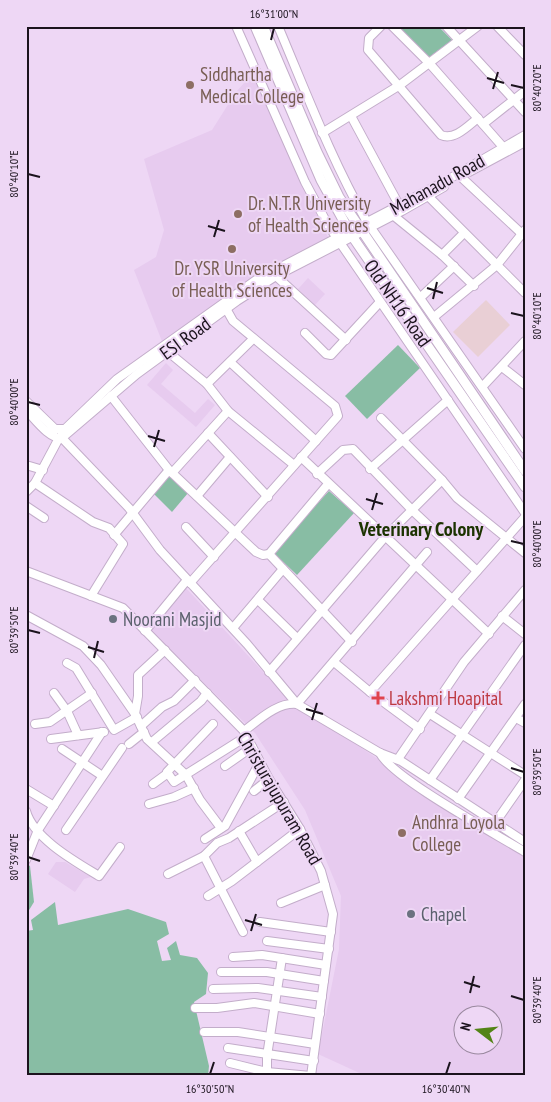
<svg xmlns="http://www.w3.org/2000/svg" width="551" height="1102" viewBox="0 0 551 1102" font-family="'PT Sans Narrow',sans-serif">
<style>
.commercial{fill:#e9cfd5}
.built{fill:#e7cbef;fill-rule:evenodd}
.green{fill:#88bda4}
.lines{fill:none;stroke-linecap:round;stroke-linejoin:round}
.minor-casing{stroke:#c3adca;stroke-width:10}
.major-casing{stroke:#c3adca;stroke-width:11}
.minor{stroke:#fff;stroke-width:8}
.major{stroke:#fff;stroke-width:9}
.ticks{fill:none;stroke:#1b131d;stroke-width:2}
.education-dot{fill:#8d6e63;stroke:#eed7f5;stroke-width:2}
.worship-dot{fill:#6b7280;stroke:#eed7f5;stroke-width:2}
.health-dot{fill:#e0444e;stroke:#eed7f5;stroke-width:2}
.labels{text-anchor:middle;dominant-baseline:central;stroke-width:4;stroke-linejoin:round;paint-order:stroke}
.education-label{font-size:19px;fill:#785e54;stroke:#eed7f5;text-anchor:start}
.street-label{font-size:19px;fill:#1b131d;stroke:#eed7f5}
.worship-label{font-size:19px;fill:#5b616d;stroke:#eed7f5;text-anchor:start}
.health-label{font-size:19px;fill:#be3a42;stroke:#eed7f5;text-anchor:start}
.neighbourhood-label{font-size:20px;font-weight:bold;fill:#1c3300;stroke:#eed7f5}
.neatline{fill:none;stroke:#1b131d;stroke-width:2}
.ticks-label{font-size:12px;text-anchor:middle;fill:#1b131d}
</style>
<rect width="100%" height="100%" fill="#eed7f5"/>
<!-- commercial -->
<polygon class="commercial" points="486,300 510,325 478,357 453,332"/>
<!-- built -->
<g class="built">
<polygon points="253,73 308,198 329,239 165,349 134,270 156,257 164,230 144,159 212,130 236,92"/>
<polygon points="308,278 325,294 315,305 298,289"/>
<polygon points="166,363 173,370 161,384 195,413 208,399 215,405 196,427 147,385"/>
<path d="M186 588 298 710 339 733 525 857V1076H366L318 1054 339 949 341 896 305 810 255 733 150 630ZM464 1014H494V1044H464Z"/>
<polygon points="56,862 65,862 91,877 84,879 75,892 48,874"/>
</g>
<!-- green -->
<g class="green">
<polygon points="397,26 438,26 452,40 428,58"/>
<polygon points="398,345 420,368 367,419 345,396"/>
<polygon points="171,474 188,493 172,512 153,493"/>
<polygon points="329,491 354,513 297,575 273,552"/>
<polygon points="26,864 30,866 34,902 26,915"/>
<polygon points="55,902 58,925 128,909 166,922 169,934 157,941 162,961 171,960 167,948 176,941 180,955 197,958 208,973 206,994 194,1002 209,1066 208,1076 26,1076 26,931 33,930 31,920"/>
</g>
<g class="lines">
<!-- minor casing -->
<g class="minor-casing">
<g id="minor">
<polyline points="236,26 305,182 328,225 525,513"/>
<path d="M278 26C306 92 331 159 367 222L525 449"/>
<path d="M381 26 369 38 368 50 441 135C454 141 468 126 478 118"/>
<polyline points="392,26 430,64 503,147"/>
<polyline points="446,26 525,112"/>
<polyline points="497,26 525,55"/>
<polyline points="351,116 399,205"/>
<polyline points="483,124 525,91"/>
<polyline points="322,133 400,85 478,26"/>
<polyline points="469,172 525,142"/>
<polyline points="461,177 521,233"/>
<polyline points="428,196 525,293"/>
<polyline points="394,216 442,255 474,286"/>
<polyline points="442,255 464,233"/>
<polyline points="276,276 346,340"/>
<polyline points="421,297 454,266"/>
<polyline points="434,317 497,265 525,230"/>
<polyline points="305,333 326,354 331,355 379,303"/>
<polyline points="167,351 207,384 228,411 294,465"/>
<polyline points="230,362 316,441"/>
<polyline points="502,367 525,385"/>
<polyline points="207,384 253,339"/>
<polyline points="483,386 525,341"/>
<polyline points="111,396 169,470 256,552 263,555 269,554 352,642"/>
<polyline points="26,401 55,429 65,429 117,379 256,280 442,183 525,135"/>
<path d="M26 410C35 419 49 439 62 438L137 374 237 301 276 276 402 211 444 187"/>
<polyline points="381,418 442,480 457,498 525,553"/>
<polyline points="62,433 62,438 129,508 160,550 247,644 297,704 427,552"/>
<polyline points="208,433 268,497"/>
<polyline points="301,457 489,634"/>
<polyline points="26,465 43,470"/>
<polyline points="370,469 448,400"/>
<polyline points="172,473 228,411"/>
<polyline points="317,474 343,450 353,449 412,510 477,571"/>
<polyline points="35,483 93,522 109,528 123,544 91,596"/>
<polyline points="26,492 35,483 59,438"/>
<polyline points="197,496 230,457"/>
<polyline points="26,506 44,518"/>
<polyline points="186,527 214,557"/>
<polyline points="114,535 169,470"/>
<polyline points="269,554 328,484"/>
<polyline points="26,571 123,608 244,731 269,779 300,829 321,871 333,914 311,1076"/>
<polyline points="190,583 338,416 335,406 233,321 224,305"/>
<polyline points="258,600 297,638"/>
<polyline points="26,615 83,646 101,665 135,714 147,739 186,775 200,800 221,828"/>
<polyline points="502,616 525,634"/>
<polyline points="233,628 283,569"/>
<polyline points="145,631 187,580"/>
<polyline points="334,662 370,692 525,517"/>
<polyline points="67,663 76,668 114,730 137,717"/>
<polyline points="269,672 385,537 442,480"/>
<polyline points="370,692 420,729"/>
<polyline points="54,693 67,711 78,735"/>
<polyline points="135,714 138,696 138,675 165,650"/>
<polyline points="430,714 525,775"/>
<polyline points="516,718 525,723"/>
<polyline points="35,724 50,722 92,693"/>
<polyline points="213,724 167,772 174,782 247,736"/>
<polyline points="141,726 162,707 174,701 195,680"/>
<path d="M244 731C259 720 277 702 297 704L380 753 401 761 525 842"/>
<polyline points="51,739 104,732"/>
<polyline points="152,742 201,701 207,693"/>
<polyline points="129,744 144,732"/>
<polyline points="62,749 101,775"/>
<path d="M380 753C392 778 496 834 525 852"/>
<polyline points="398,759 464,662 525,590"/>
<polyline points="225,766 252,747"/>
<polyline points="430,780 525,645"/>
<polyline points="153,784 168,773"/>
<polyline points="26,789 54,806"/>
<polyline points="254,791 269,779"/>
<polyline points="458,799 525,704"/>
<polyline points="149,804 174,797 194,788"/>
<path d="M26 811C33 838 76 862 99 876L120 847"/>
<polyline points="495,823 525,780"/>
<polyline points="66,830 122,748"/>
<polyline points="239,831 257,862"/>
<polyline points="205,839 225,826 260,762"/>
<polyline points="26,860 38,830 102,732"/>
<polyline points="168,874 204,856"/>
<polyline points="208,896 232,881 300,829"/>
<polyline points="281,903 325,885"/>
<polyline points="260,922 331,932"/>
<polyline points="243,932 204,856 217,843 229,838 284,802"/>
<polyline points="267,941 329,949"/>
<polyline points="233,957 262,955 326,965"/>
<polyline points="221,972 267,972 324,981"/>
<polyline points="213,989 258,988 322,997"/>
<polyline points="195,1008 217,1008 254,1003 320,1014"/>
<polyline points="204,1032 238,1032 315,1044"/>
<polyline points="228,1048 314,1061"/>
<polyline points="230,1063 267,1072 311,1076"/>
<polyline points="267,1076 267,1056 282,958"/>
</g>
</g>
<!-- major casing -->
<g class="major-casing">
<g id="major">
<polyline points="255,26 321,180 352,236 525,487"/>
<polyline points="263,26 317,152 339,197 525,471"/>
</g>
</g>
<!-- minor -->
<use href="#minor" class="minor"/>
<!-- major -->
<use href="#major" class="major"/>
</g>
<!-- ticks -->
<path class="ticks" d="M271 40 274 28M487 78 504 83M511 85 524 88M493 89 498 72M28 174 40 177M208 226 225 231M214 237 219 220M427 288 443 293M433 299 437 282M511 313 524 316M28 402 40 405M148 436 165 441M154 447 159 430M366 499 383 504M372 510 377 493M511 541 524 544M28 630 40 633M88 647 104 652M94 658 98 641M306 709 323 714M312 720 317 703M511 768 524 772M28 857 40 861M245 920 262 925M251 931 256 914M464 982 480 987M470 993 474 976M511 996 524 1000M210 1074 214 1062M446 1074 450 1062"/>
<!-- markers -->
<g class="education-dot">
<circle cx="190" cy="85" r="5"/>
<circle cx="238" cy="214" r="5"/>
<circle cx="232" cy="249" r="5"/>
<circle cx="402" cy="833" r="5"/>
</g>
<g class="worship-dot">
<circle cx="113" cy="619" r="5"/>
<circle cx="411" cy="914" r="5"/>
</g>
<path class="health-dot" d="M375.5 690.5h5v5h5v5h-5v5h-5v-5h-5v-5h5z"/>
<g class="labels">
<!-- education labels -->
<g class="education-label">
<text x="200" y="74">Siddhartha<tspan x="200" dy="22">Medical College</tspan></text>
<text x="248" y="203">Dr. N.T.R University<tspan x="248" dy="22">of Health Sciences</tspan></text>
<text x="232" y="268" text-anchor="middle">Dr. YSR University<tspan x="232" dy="22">of Health Sciences</tspan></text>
<text x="412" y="822">Andhra Loyola<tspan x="412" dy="22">College</tspan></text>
</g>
<!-- street labels -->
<g class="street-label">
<text transform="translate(437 184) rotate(-29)">Mahanadu Road</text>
<text transform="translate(398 303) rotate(55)">Old NH16 Road</text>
<text transform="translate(185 338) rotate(-36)">ESI Road</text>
<text transform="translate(280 798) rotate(60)">Christurajupuram Road</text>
</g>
<!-- worship labels -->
<g class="worship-label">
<text x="123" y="619">Noorani Masjid</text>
<text x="421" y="914">Chapel</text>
</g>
<!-- health labels -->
<g class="health-label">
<text x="389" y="698">Lakshmi Hoapital</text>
</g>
<!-- neighbourhood labels -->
<g class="neighbourhood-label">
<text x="421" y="529">Veterinary Colony</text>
</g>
</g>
<!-- border -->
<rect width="551" height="1102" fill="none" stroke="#eed7f5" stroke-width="55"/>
<!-- north arrow -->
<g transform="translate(478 1030) rotate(286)"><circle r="24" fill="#eed7f5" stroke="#9a899f"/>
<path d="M0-4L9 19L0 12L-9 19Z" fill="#538416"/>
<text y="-8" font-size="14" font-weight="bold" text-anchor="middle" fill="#1b131d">N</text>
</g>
<rect x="28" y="28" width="496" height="1046" class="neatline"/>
<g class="ticks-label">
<text x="274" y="18">16°31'00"N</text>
<text transform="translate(537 88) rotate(-90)" y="4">80°40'20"E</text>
<text transform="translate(14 174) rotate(-90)" y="4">80°40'10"E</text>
<text transform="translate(537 316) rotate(-90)" y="4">80°40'10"E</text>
<text transform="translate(14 402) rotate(-90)" y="4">80°40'00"E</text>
<text transform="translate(537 544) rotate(-90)" y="4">80°40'00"E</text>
<text transform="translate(14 630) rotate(-90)" y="4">80°39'50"E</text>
<text transform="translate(537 772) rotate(-90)" y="4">80°39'50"E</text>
<text transform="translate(14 857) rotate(-90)" y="4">80°39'40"E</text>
<text transform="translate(537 1000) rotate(-90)" y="4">80°39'40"E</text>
<text x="210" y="1093">16°30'50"N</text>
<text x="446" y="1093">16°30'40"N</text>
</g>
</svg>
